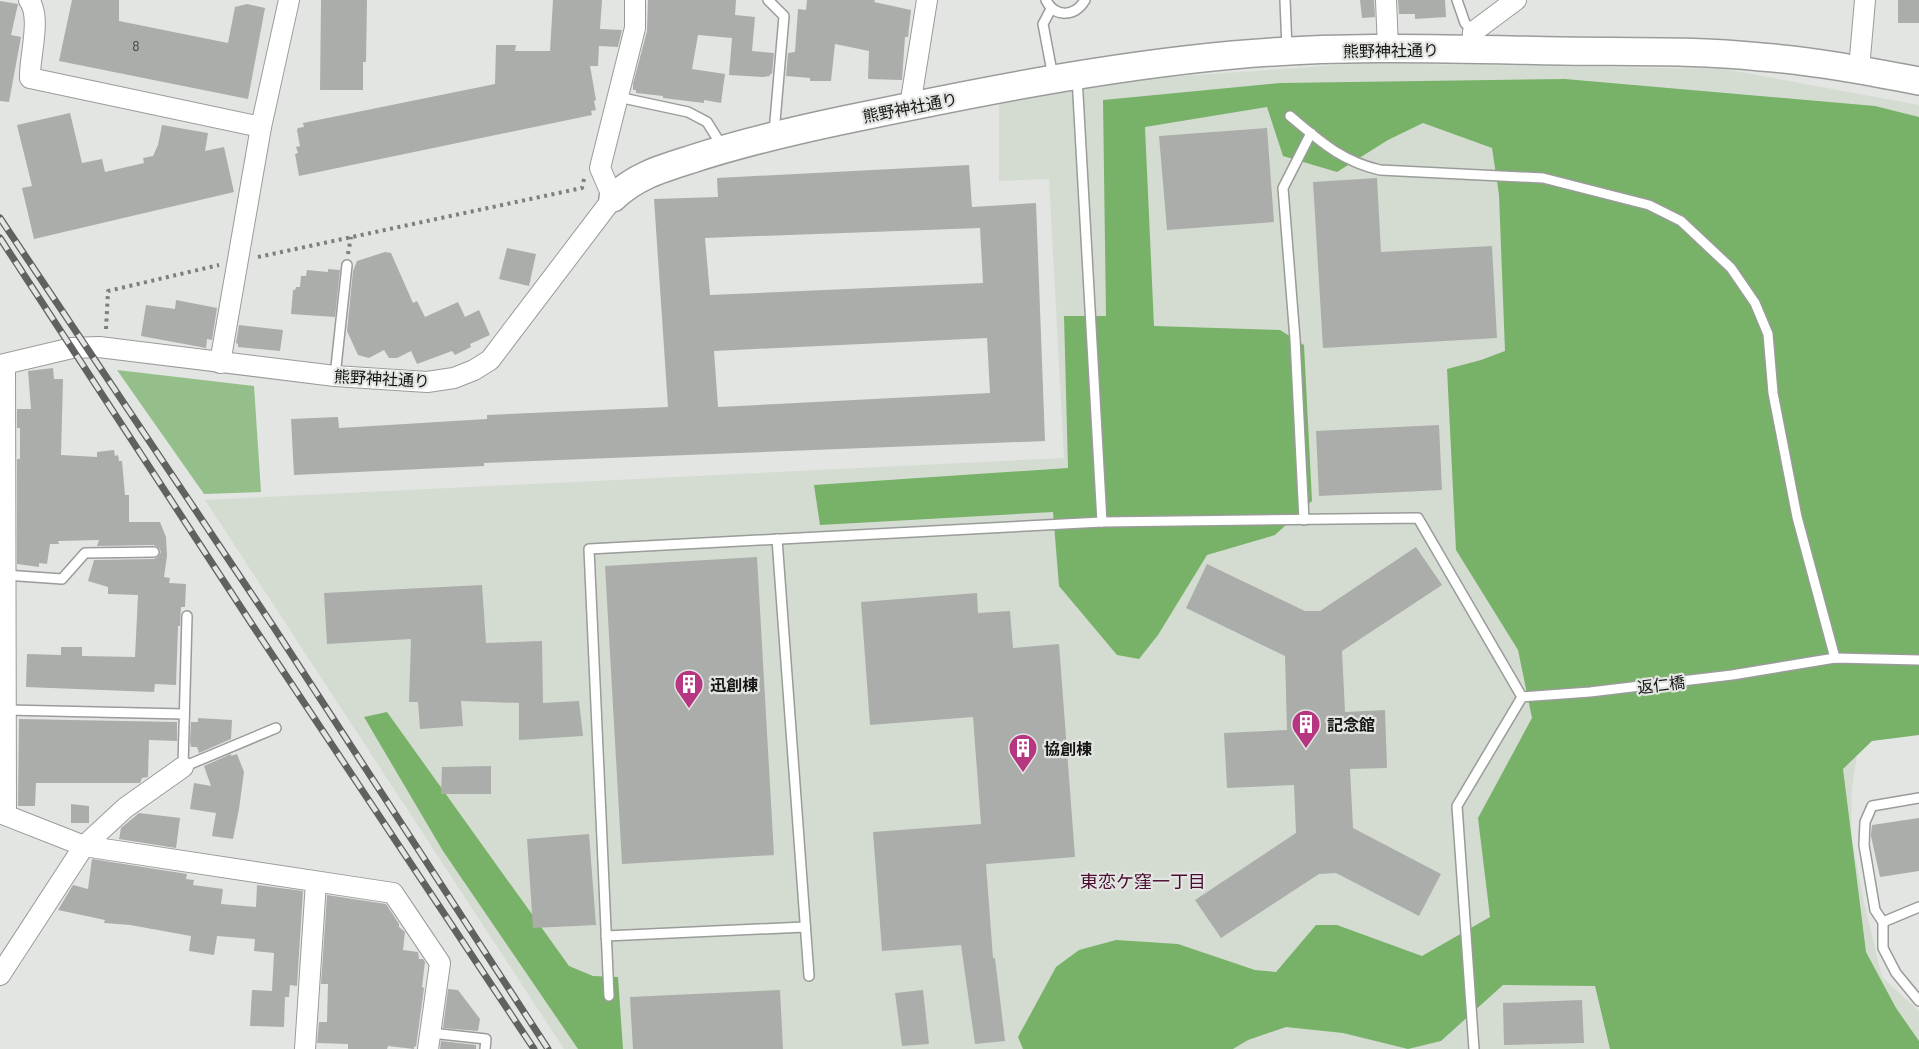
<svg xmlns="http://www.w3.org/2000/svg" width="1919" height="1049" viewBox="0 0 1919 1049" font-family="Barlow,'Noto Sans JP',sans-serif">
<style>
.built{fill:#d4dcd2}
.green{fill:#95bf8a}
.forest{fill:#78b268}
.building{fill:#abadaa;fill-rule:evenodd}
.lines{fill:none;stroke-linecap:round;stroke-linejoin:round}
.lane-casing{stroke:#999c98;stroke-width:12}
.street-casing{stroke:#999c98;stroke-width:22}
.secondary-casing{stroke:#999c98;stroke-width:30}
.path{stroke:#7d7f7c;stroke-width:4;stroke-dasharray:3 4.5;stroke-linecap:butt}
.lane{stroke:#fff;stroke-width:9}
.street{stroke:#fff;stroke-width:20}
.secondary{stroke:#fff;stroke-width:27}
.rail-casing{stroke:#606260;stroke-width:7}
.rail{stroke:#e2e5e2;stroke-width:4.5;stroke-dasharray:14;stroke-linecap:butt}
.labels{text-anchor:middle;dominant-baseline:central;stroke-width:4.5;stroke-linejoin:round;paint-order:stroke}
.number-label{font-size:14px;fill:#3a3c3a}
.street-label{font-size:16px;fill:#151614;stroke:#e2e5e2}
.poi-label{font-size:16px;font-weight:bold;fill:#151614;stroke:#e2e5e2;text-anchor:start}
.neighbourhood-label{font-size:18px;fill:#4a0c31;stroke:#e2e5e2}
</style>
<rect width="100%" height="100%" fill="#e2e5e2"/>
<!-- built -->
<polygon class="built" points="1367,63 1724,69 1919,105 1919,726 1860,735 1852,788 1851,835 1863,898 1882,977 1919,1011 1919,1049 564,1049 205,500 1064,458 1049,179 999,181 999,103 1154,78"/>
<!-- green -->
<polygon class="green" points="117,370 254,386 261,492 204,494"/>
<!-- forest -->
<g class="forest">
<polygon points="1565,79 1875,106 1919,117 1919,735 1872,741 1843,769 1866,952 1896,1008 1919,1041 1919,1049 1610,1049 1595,986 1503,985 1441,1041 1408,1049 1343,1033 1286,1027 1248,1040 1233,1049 1023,1049 1018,1037 1056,967 1079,950 1116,940 1178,944 1255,970 1276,972 1316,925 1337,925 1422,956 1490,917 1478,818 1532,718 1518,650 1456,550 1447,369 1481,360 1505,351 1499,195 1492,148 1423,123 1388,140 1337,172 1283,156 1267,107 1145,127 1154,326 1280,330 1304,345 1312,501 1275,535 1207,555 1158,635 1139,659 1117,655 1059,586 1053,512 820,525 814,485 1068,468 1064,316 1106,316 1103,100 1280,83"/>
<polygon points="387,712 569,966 593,976 618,977 623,1049 578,1049 443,851 364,717"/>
</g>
<!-- building -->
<g class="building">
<polygon points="72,0 119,0 119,21 228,43 235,7 247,4 265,8 248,99 59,61"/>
<polygon points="321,0 367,0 366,62 363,62 363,90 320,90"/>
<polygon points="553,0 602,0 600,29 622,30 618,47 599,46 598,66 590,66 596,100 594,101 596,110 591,111 592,115 299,176 295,154 298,153 296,147 300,146 297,130 298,128 304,127 303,123 495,84 496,45 516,45 515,51 550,51"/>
<polygon points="648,0 736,0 735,15 755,17 752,51 774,53 772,74 770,74 770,76 763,77 729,75 732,38 698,35 692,69 725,74 721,103 704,100 704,103 663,98 663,96 636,93 636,90 633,90 633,84 647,31"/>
<polygon points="807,0 875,0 874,2 911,10 908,37 905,37 902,80 868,79 869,51 835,44 831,81 810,81 810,78 786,76 788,53 795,52 798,9 806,10"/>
<polygon points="1360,0 1374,0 1375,17 1362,18"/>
<polygon points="1398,0 1445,0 1446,17 1415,19 1415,14 1399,14"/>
<rect x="1898" y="0" width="21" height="23"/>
<polygon points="0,1 18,4 11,35 21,37 9,102 0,101"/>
<polygon points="70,113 82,163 102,159 105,172 144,163 143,158 153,156 158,145 162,125 208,133 205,151 224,147 234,192 34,239 22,188 32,186 17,125"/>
<polygon points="1267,128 1274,222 1167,230 1159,136"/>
<path d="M969 165 972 207 1036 203 1045 441 484 463V466L294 475 291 419 338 417 339 428 487 419V415L668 407 654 199 718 197 717 178ZM980 228 983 283 710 295 705 238ZM987 338 990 393 718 407 714 351Z"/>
<polygon points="1377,178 1381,252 1492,246 1497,338 1323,348 1313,182"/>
<polygon points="507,248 536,254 529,286 499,279"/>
<polygon points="385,252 391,253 413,303 417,301 425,317 458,302 465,317 479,310 490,335 470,344 471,347 455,355 452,351 417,364 411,351 397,358 389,358 384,350 369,358 358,355 347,331 353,271 357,261"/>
<polygon points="328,269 340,270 335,317 291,314 293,290 295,290 296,287 300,287 301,276 306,276 307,270 328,272"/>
<polygon points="176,300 217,308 212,340 207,339 206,348 141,336 146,305 175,309"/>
<polygon points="239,325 283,330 280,351 238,347 238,344 236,343"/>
<polygon points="53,368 54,379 63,379 61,455 97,457 97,452 114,450 115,456 118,455 119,461 122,461 125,495 129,495 129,522 160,522 166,537 167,556 164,577 170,578 169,583 186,584 185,607 181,607 180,626 178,626 176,685 155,684 154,692 26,687 27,654 61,655 61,647 82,647 82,656 135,657 138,595 108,594 108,587 88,581 94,560 154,559 158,557 161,552 159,548 154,545 97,546 99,540 58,541 59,544 50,544 47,564 39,563 39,567 17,564 17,459 20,459 20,428 17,428 17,409 31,409 28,371"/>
<polygon points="1439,425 1442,490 1319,496 1316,431"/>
<polygon points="1416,547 1442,585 1342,651 1345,712 1385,710 1387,768 1350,769 1353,828 1441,874 1419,916 1336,873 1319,874 1221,938 1195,900 1296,833 1294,785 1227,788 1224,733 1287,730 1285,656 1186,608 1207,564 1305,611 1320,611"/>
<polygon points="757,557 774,855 622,864 605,566"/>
<polygon points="482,585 486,643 542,641 543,703 579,701 583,736 519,740 519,703 461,701 463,726 420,729 418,702 409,702 411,639 327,644 324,593"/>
<polygon points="977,593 978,613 1010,611 1013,648 1059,644 1075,857 986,864 993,958 995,958 1005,1041 975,1044 961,945 882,951 873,832 981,824 973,717 870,725 861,602"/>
<polygon points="198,718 232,720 231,739 199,753 197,747 191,747 190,742 191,722 198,722"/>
<polygon points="19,719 177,722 177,741 149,740 148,777 142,778 140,783 36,783 35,806 18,806"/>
<polygon points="231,754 231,756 237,754 244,772 239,809 233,839 212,836 216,813 190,809 194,783 211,786 204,766"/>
<polygon points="491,766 491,794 441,794 442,767"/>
<polygon points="71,804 89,806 89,823 71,823"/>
<polygon points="139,813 180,818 176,848 119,839 121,828"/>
<polygon points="1919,818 1919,871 1880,877 1871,836 1872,825"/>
<polygon points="589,834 596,925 533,928 527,839"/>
<polygon points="92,859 187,874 186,879 194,880 193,885 223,889 221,904 256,907 257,885 303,891 297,986 290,985 289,997 285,997 284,1027 250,1026 252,990 272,991 274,953 254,951 255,939 217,936 214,955 189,951 191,936 130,925 104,923 105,920 58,910 73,885 88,889"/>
<polygon points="327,895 386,904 399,924 399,927 405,932 403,950 418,952 419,959 423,959 425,962 422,987 424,988 416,1047 414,1046 414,1049 388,1046 387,1049 348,1049 348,1044 317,1043 319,1022 327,1022 328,984 321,984"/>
<polygon points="448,989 458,990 480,1019 478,1031 443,1028"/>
<polygon points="780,990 783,1049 633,1049 630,997"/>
<polygon points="923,990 929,1044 902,1046 895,993"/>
<polygon points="1582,1000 1584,1043 1504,1045 1503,1003"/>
<polygon points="441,1041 476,1045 476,1049 440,1049"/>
</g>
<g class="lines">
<!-- lane casing -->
<g class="lane-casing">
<g id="lane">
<polyline points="768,0 784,16 774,133"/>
<path d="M1046 0C1055 18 1075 17 1085 0"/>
<polyline points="1285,0 1287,49"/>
<polyline points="1457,0 1465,23 1473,32"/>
<polyline points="1051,9 1043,24 1053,77"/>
<polyline points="618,97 688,112 707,122 722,146"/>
<path d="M1290 116C1320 141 1341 161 1380 170L1543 178 1649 205 1681 221 1731 268 1755 303 1768 334 1773 393 1797 517 1835 658"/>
<polyline points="335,376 347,265"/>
<polyline points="1304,520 1295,339 1283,188 1311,133"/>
<polyline points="1102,522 1418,518 1522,697"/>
<polyline points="777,539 809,976"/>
<polyline points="5,575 62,579 85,553 154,552"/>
<polyline points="187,616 183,767 276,728"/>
<polyline points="7,710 184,714"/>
<polyline points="1919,798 1872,806 1865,822 1864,845 1875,910 1883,922 1883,948 1896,973 1919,1001"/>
<polyline points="1883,922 1919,907"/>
<polyline points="606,936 805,927"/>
<polyline points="609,996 589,549 1102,522 1077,77"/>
<polyline points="431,1033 486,1039 485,1049"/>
<polyline points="1474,1049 1457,806 1522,697 1590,692 1732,675 1835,658 1919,660"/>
</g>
</g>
<!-- street casing -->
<g class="street-casing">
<g id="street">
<path d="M29 0C42 18 29 57 30 78L261 127"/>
<polyline points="1386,0 1388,49"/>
<polyline points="1472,49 1473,32 1516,0"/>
<polyline points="1859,69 1865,0"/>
<polyline points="910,106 927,0"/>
<polyline points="220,363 261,127 289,0"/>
<polyline points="0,365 72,348 99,347 335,376 427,382 454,378 474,370 490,360 613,198 600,168 635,28 635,0"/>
<polyline points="5,365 6,815"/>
<polyline points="0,813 84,846 393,893 440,963 428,1049"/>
<polyline points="0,975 84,846 125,808 183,767"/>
<polyline points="305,1049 316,882"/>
</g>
</g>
<!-- secondary casing -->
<g class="secondary-casing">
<path id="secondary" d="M613 198C634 177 660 169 689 160 740 143 792 131 844 120 973 93 1102 67 1233 55 1341 45 1451 49 1560 51 1627 52 1694 50 1761 57 1814 61 1867 71 1919 81"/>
</g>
<!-- path -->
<g class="path">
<polyline points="348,254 351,237"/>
<polyline points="258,257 582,188 584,179"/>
<polyline points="106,329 108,291 219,265"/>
</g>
<!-- lane -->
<use href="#lane" class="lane"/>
<!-- street -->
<use href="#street" class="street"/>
<!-- secondary -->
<use href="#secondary" class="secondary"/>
<!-- rail casing -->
<g class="rail-casing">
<g id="rail">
<polyline points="0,218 273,626 548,1049"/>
<polyline points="0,238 253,626 534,1049"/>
</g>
</g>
<!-- rail -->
<use href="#rail" class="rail"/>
</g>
<!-- icons -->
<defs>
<g id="building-pin" transform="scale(1.5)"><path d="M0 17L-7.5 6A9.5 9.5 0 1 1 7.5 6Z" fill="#b73681" stroke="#e2e5e2"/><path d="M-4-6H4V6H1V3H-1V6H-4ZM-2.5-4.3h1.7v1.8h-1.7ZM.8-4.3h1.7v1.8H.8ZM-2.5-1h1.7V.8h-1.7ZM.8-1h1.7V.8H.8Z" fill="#fff"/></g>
</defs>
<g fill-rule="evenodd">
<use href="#building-pin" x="689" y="684"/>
<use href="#building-pin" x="1306" y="724"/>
<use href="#building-pin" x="1023" y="748"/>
</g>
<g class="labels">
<!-- number labels -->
<g class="number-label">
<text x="136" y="45">8</text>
</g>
<!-- street labels -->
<g class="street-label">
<text transform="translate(1391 50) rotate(-1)">熊野神社通り</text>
<text transform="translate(910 107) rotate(-11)">熊野神社通り</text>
<text transform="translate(382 378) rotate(3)">熊野神社通り</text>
<text transform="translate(1661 684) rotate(-7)">返仁橋</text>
</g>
<!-- poi labels -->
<g class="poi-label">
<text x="710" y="684">迅創棟</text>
<text x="1327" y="724">記念館</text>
<text x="1044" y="748">協創棟</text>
</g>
<!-- neighbourhood labels -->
<g class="neighbourhood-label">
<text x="1143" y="881">東恋ケ窪一丁目</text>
</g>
</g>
</svg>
